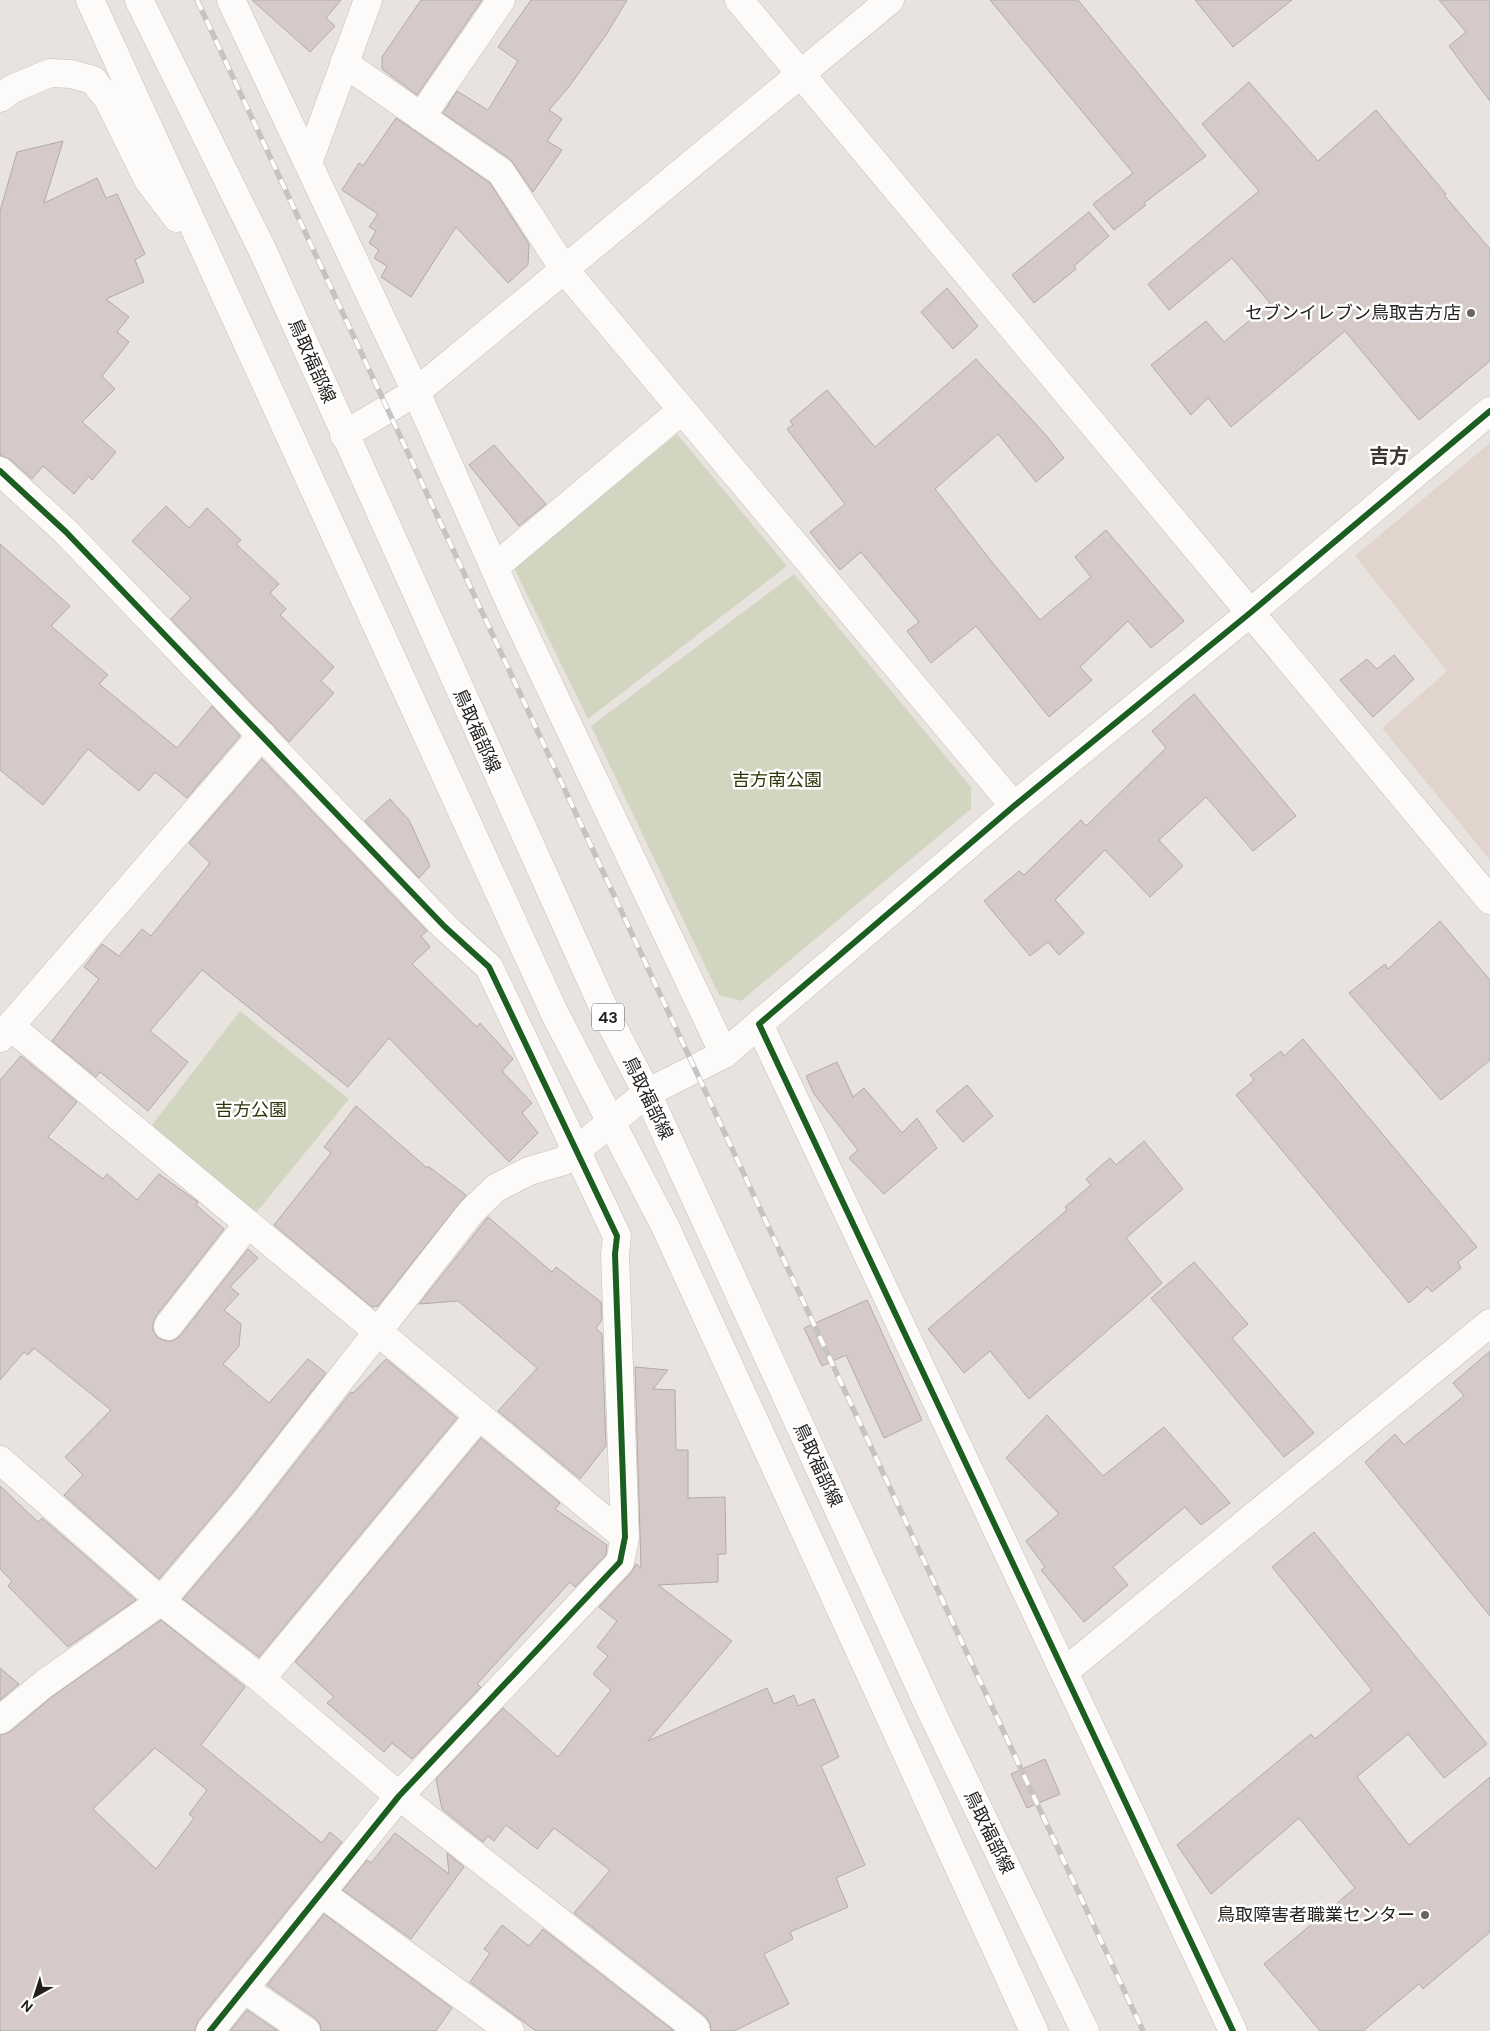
<svg xmlns="http://www.w3.org/2000/svg" width="1490" height="2031" viewBox="0 0 1490 2031" font-family="'DM Sans','Noto Sans JP',sans-serif">
<style>
.built{fill:#e1d4cd}
.green{fill:#d2d6c0}
.building{fill:#d6cac8;stroke:#b0aba9;fill-rule:evenodd}
.lines{fill:none;stroke-linecap:round;stroke-linejoin:round}
.minor-casing{stroke:#c4bfbc;stroke-width:29}
.major-casing{stroke:#c4bfbc;stroke-width:29}
.minor{stroke:#fcfbfa;stroke-width:28}
.major{stroke:#fcfbfa;stroke-width:28}
.rail-casing{stroke:#c6c4c3;stroke-width:5.5}
.rail{stroke:#fff;stroke-width:4;stroke-dasharray:11;stroke-linecap:butt}
.cycleway-casing{stroke:#fff;stroke-width:9}
.cycleway{stroke:#1b5e20;stroke-width:6}
.poi-dot{fill:#686460;stroke:#fff;stroke-width:2}
.labels{text-anchor:middle;dominant-baseline:central;stroke-width:5;stroke-linejoin:round;paint-order:stroke}
.shield{fill:#fff;stroke:#656260;stroke-width:1}
.shield-label{font-size:16px;font-weight:bold;fill:#231f1c}
.poi-label{font-size:18px;fill:#231f1c;stroke:#fff;text-anchor:end}
.street-label{font-size:18px;fill:#231f1c;stroke:#fff}
.park-label{font-size:18px;fill:#2b3607;stroke:#fff}
.quarter-label{font-size:20px;font-weight:bold;fill:#3d352f;stroke:#fff}
</style>
<rect width="100%" height="100%" fill="#e9e3df"/>
<!-- built -->
<polygon class="built" points="1490,443 1490,860 1382,728 1447,671 1355,556"/>
<!-- green -->
<g class="green">
<polygon points="677,434 787,566 588,719 514,568"/>
<polygon points="794,574 971,787 971,809 741,1001 719,995 591,726"/>
<polygon points="240,1011 349,1099 256,1213 152,1125"/>
</g>
<!-- building -->
<g class="building">
<polygon points="252,0 341,0 326,18 335,26 310,52"/>
<polygon points="421,0 482,0 417,95 382,69 382,57"/>
<polygon points="531,0 627,0 606,35 568,88 549,110 562,119 547,141 562,150 533,192 510,159 443,113 457,91 488,110 518,61 498,47"/>
<polygon points="990,0 1078,0 1206,156 1144,203 1146,205 1114,230 1093,204 1133,173"/>
<polygon points="1195,0 1292,0 1233,47"/>
<polygon points="1439,0 1490,0 1490,101 1449,46 1466,32"/>
<polygon points="1249,82 1318,161 1376,110 1446,194 1444,195 1490,249 1490,361 1419,420 1345,331 1231,427 1208,398 1191,415 1151,365 1206,321 1224,342 1270,303 1232,258 1169,310 1148,284 1259,191 1202,124"/>
<polygon points="396,118 490,183 529,244 528,265 508,283 456,227 411,297 381,277 387,266 374,258 379,250 369,243 376,231 369,227 378,214 342,190 359,163 363,166"/>
<polygon points="63,141 44,203 97,178 106,198 117,194 145,254 135,260 144,282 106,299 129,317 117,332 129,342 102,376 115,389 82,422 116,452 92,480 89,476 74,494 43,466 32,479 11,460 0,455 0,211 17,152"/>
<polygon points="1089,212 1109,236 1074,266 1076,269 1034,303 1012,275"/>
<polygon points="947,288 978,326 953,349 921,312"/>
<polygon points="976,359 1045,434 1064,458 1036,482 998,434 935,489 992,562 1040,620 1091,577 1075,557 1106,530 1184,621 1151,648 1128,621 1080,667 1092,680 1049,717 976,626 931,663 907,631 919,622 861,552 840,570 810,532 845,504 787,429 793,425 790,421 827,390 875,447"/>
<polygon points="494,445 546,504 519,526 469,465"/>
<polygon points="166,506 189,528 207,508 241,540 236,544 279,584 270,593 286,609 280,615 334,667 321,681 334,693 289,742 171,619 191,598 132,541"/>
<polygon points="0,544 70,606 51,626 108,675 99,684 177,748 212,706 240,736 187,798 155,772 139,791 88,749 43,805 0,770"/>
<polygon points="1394,655 1414,679 1373,717 1340,680 1367,659 1377,669"/>
<polygon points="1194,694 1296,816 1253,851 1206,797 1159,840 1183,866 1150,897 1105,850 1055,900 1084,933 1059,955 1048,942 1030,956 984,901 1019,871 1024,875 1081,820 1086,826 1166,748 1152,731"/>
<polygon points="262,759 427,931 421,936 430,947 412,964 477,1027 480,1023 513,1059 502,1071 532,1103 522,1113 538,1133 509,1162 389,1038 348,1087 202,970 150,1031 188,1062 148,1111 100,1072 96,1077 52,1041 99,979 84,967 102,944 119,956 142,929 151,936 210,863 189,843"/>
<polygon points="390,799 409,820 430,866 419,878 365,821"/>
<polygon points="1440,921 1490,980 1490,1060 1441,1100 1349,993 1385,964 1388,969"/>
<polygon points="1303,1039 1477,1247 1458,1262 1461,1268 1432,1292 1427,1287 1409,1303 1236,1095 1254,1080 1250,1075 1281,1051 1284,1056"/>
<polygon points="21,1056 77,1102 48,1137 103,1179 107,1174 137,1200 159,1174 198,1202 196,1205 224,1229 156,1316 153,1324 153,1331 158,1338 166,1341 173,1341 180,1336 248,1249 258,1258 230,1287 239,1294 224,1310 241,1324 239,1346 223,1364 269,1403 308,1359 326,1373 232,1493 159,1579 64,1495 83,1475 65,1457 111,1410 34,1348 28,1355 24,1352 0,1380 0,1080"/>
<polygon points="837,1062 853,1097 864,1088 902,1133 917,1118 937,1148 884,1194 849,1158 858,1150 814,1094 806,1076"/>
<polygon points="967,1085 993,1116 963,1142 936,1111"/>
<polygon points="356,1106 427,1168 428,1166 466,1195 378,1306 372,1307 274,1225 331,1153 324,1147"/>
<polygon points="1144,1141 1183,1189 1126,1238 1162,1283 1029,1399 990,1351 964,1373 928,1329 1067,1210 1065,1207 1091,1185 1086,1179 1110,1158 1116,1165"/>
<polygon points="488,1217 552,1272 556,1267 601,1302 602,1320 596,1328 602,1334 606,1446 580,1479 498,1411 537,1368 458,1301 419,1304"/>
<polygon points="1194,1262 1248,1324 1232,1338 1314,1433 1284,1457 1151,1298"/>
<polygon points="867,1300 922,1420 884,1438 846,1355 822,1366 804,1328"/>
<polygon points="1490,1351 1490,1616 1365,1462 1395,1434 1404,1445 1464,1396 1453,1383"/>
<polygon points="386,1359 457,1418 259,1657 183,1599 256,1513 351,1392 353,1393"/>
<polygon points="635,1367 668,1370 653,1389 675,1390 676,1450 688,1450 688,1498 725,1497 726,1554 718,1554 718,1582 658,1585 732,1641 648,1741 767,1688 774,1704 794,1695 798,1706 814,1699 839,1757 821,1766 865,1865 836,1878 848,1907 790,1932 793,1939 764,1954 789,2004 734,2031 711,2031 710,2023 705,2016 574,1913 610,1870 554,1828 537,1849 506,1825 494,1841 488,1836 483,1842 442,1809 436,1779 503,1708 558,1757 611,1690 593,1674 608,1656 597,1647 617,1621 599,1607 631,1573 636,1564 641,1568"/>
<polygon points="1047,1415 1103,1476 1164,1427 1230,1503 1201,1525 1185,1507 1113,1567 1128,1585 1084,1622 1041,1570 1045,1567 1026,1541 1059,1514 1006,1458"/>
<polygon points="481,1438 560,1503 555,1509 607,1545 606,1555 575,1587 570,1582 477,1684 481,1687 412,1759 392,1743 384,1752 327,1703 334,1697 295,1662"/>
<polygon points="0,1486 38,1522 42,1518 136,1600 68,1647 8,1586 12,1581 0,1569"/>
<polygon points="1314,1532 1487,1744 1444,1778 1408,1734 1357,1777 1409,1845 1490,1777 1490,1932 1423,1989 1419,1984 1363,2031 1320,2031 1264,1964 1355,1888 1299,1818 1211,1894 1177,1845 1311,1734 1315,1739 1372,1690 1272,1567"/>
<path d="M161 1620 245 1687 201 1745 322 1843 330 1832 342 1842 198 2021 195 2031H0V1735L10 1732 53 1696ZM155 1748 207 1790 189 1814 194 1818 156 1869 93 1809Z"/>
<polygon points="0,1668 19,1684 0,1700"/>
<polygon points="1045,1759 1060,1794 1027,1808 1011,1774"/>
<polygon points="395,1833 449,1874 447,1853 464,1867 411,1939 343,1890 367,1860 371,1863"/>
<polygon points="324,1914 452,2008 436,2031 321,2031 320,2024 315,2018 267,1985"/>
<polygon points="502,1925 529,1946 543,1929 674,2031 536,2031 470,1982 490,1953 484,1949"/>
<polygon points="247,2010 278,2031 230,2031"/>
</g>
<g class="lines">
<!-- minor casing -->
<g class="minor-casing">
<g id="minor">
<polyline points="231,0 416,392 511,605 724,1054"/>
<polyline points="739,0 1490,900"/>
<polyline points="344,63 501,172 564,269 1014,806"/>
<polyline points="421,117 501,0"/>
<polyline points="308,163 368,0"/>
<polyline points="344,435 416,392 890,0"/>
<polyline points="0,471 66,532 445,927 489,967 617,1236 615,1254 625,1537 620,1562 399,1796 210,2031"/>
<polyline points="495,567 682,410"/>
<polyline points="10,1026 625,1537"/>
<polyline points="0,1038 262,735"/>
<polyline points="168,1326 248,1224"/>
<polyline points="0,1460 161,1601 261,1679 399,1796 695,2028 696,2031"/>
<polyline points="1064,1672 1490,1323"/>
<polyline points="261,1679 479,1416"/>
<polyline points="0,1720 44,1684 161,1601 244,1503 471,1212 496,1188 529,1171 563,1161 647,1093 724,1054 759,1024"/>
<polyline points="321,1893 510,2031"/>
<polyline points="244,1989 306,2031"/>
<polyline points="1233,2031 759,1024 1014,806 1250,613 1490,411"/>
</g>
</g>
<!-- major casing -->
<g class="major-casing">
<g id="major">
<polyline points="90,0 554,1012 665,1226 1034,2031"/>
<polyline points="139,0 262,249 609,1020 647,1093 933,1715 1085,2031"/>
<polyline points="0,98 12,89 50,73 71,74 93,80 108,99 148,180 177,218"/>
</g>
</g>
<!-- minor -->
<use href="#minor" class="minor"/>
<!-- major -->
<use href="#major" class="major"/>
<!-- rail casing -->
<g class="rail-casing">
<polyline id="rail" points="197,0 1143,2031"/>
</g>
<!-- rail -->
<use href="#rail" class="rail"/>
<!-- cycleway casing -->
<g class="cycleway-casing">
<g id="cycleway">
<polyline points="0,471 66,532 445,927 489,967 617,1236 615,1254 625,1537 620,1562 399,1796 210,2031"/>
<polyline points="1233,2031 759,1024 1014,806 1250,613 1490,411"/>
</g>
</g>
<!-- cycleway -->
<use href="#cycleway" class="cycleway"/>
</g>
<!-- markers -->
<g class="poi-dot">
<circle cx="1471" cy="313" r="5"/>
<circle cx="1425" cy="1915" r="5"/>
</g>
<g class="labels">
<!-- shield labels -->
<rect class="shield" x="592" y="1003.5" width="32" height="27" rx="4"/>
<g class="shield-label">
<text x="608" y="1017">43</text>
</g>
<!-- poi labels -->
<g class="poi-label">
<text x="1461" y="313">セブンイレブン鳥取吉方店</text>
<text x="1415" y="1915">鳥取障害者職業センター</text>
</g>
<!-- street labels -->
<g class="street-label">
<text transform="translate(312 361) rotate(66)">鳥取福部線</text>
<text transform="translate(477 731) rotate(66)">鳥取福部線</text>
<text transform="translate(648 1098) rotate(64)">鳥取福部線</text>
<text transform="translate(818 1465) rotate(65)">鳥取福部線</text>
<text transform="translate(989 1832) rotate(64)">鳥取福部線</text>
</g>
<!-- park labels -->
<g class="park-label">
<text x="777" y="780">吉方南公園</text>
<text x="251" y="1110">吉方公園</text>
</g>
<!-- quarter labels -->
<g class="quarter-label">
<text x="1389" y="456">吉方</text>
</g>
</g>
<!-- north arrow -->
<g transform="translate(35 1996) rotate(219)" stroke="#ffffff" stroke-width="4" paint-order="stroke">
<path d="M0-4L9 19L0 12L-9 19Z" fill="#231f1c"/>
<text y="-8" font-size="14" font-weight="bold" text-anchor="middle" fill="#231f1c">N</text>
</g>
</svg>
